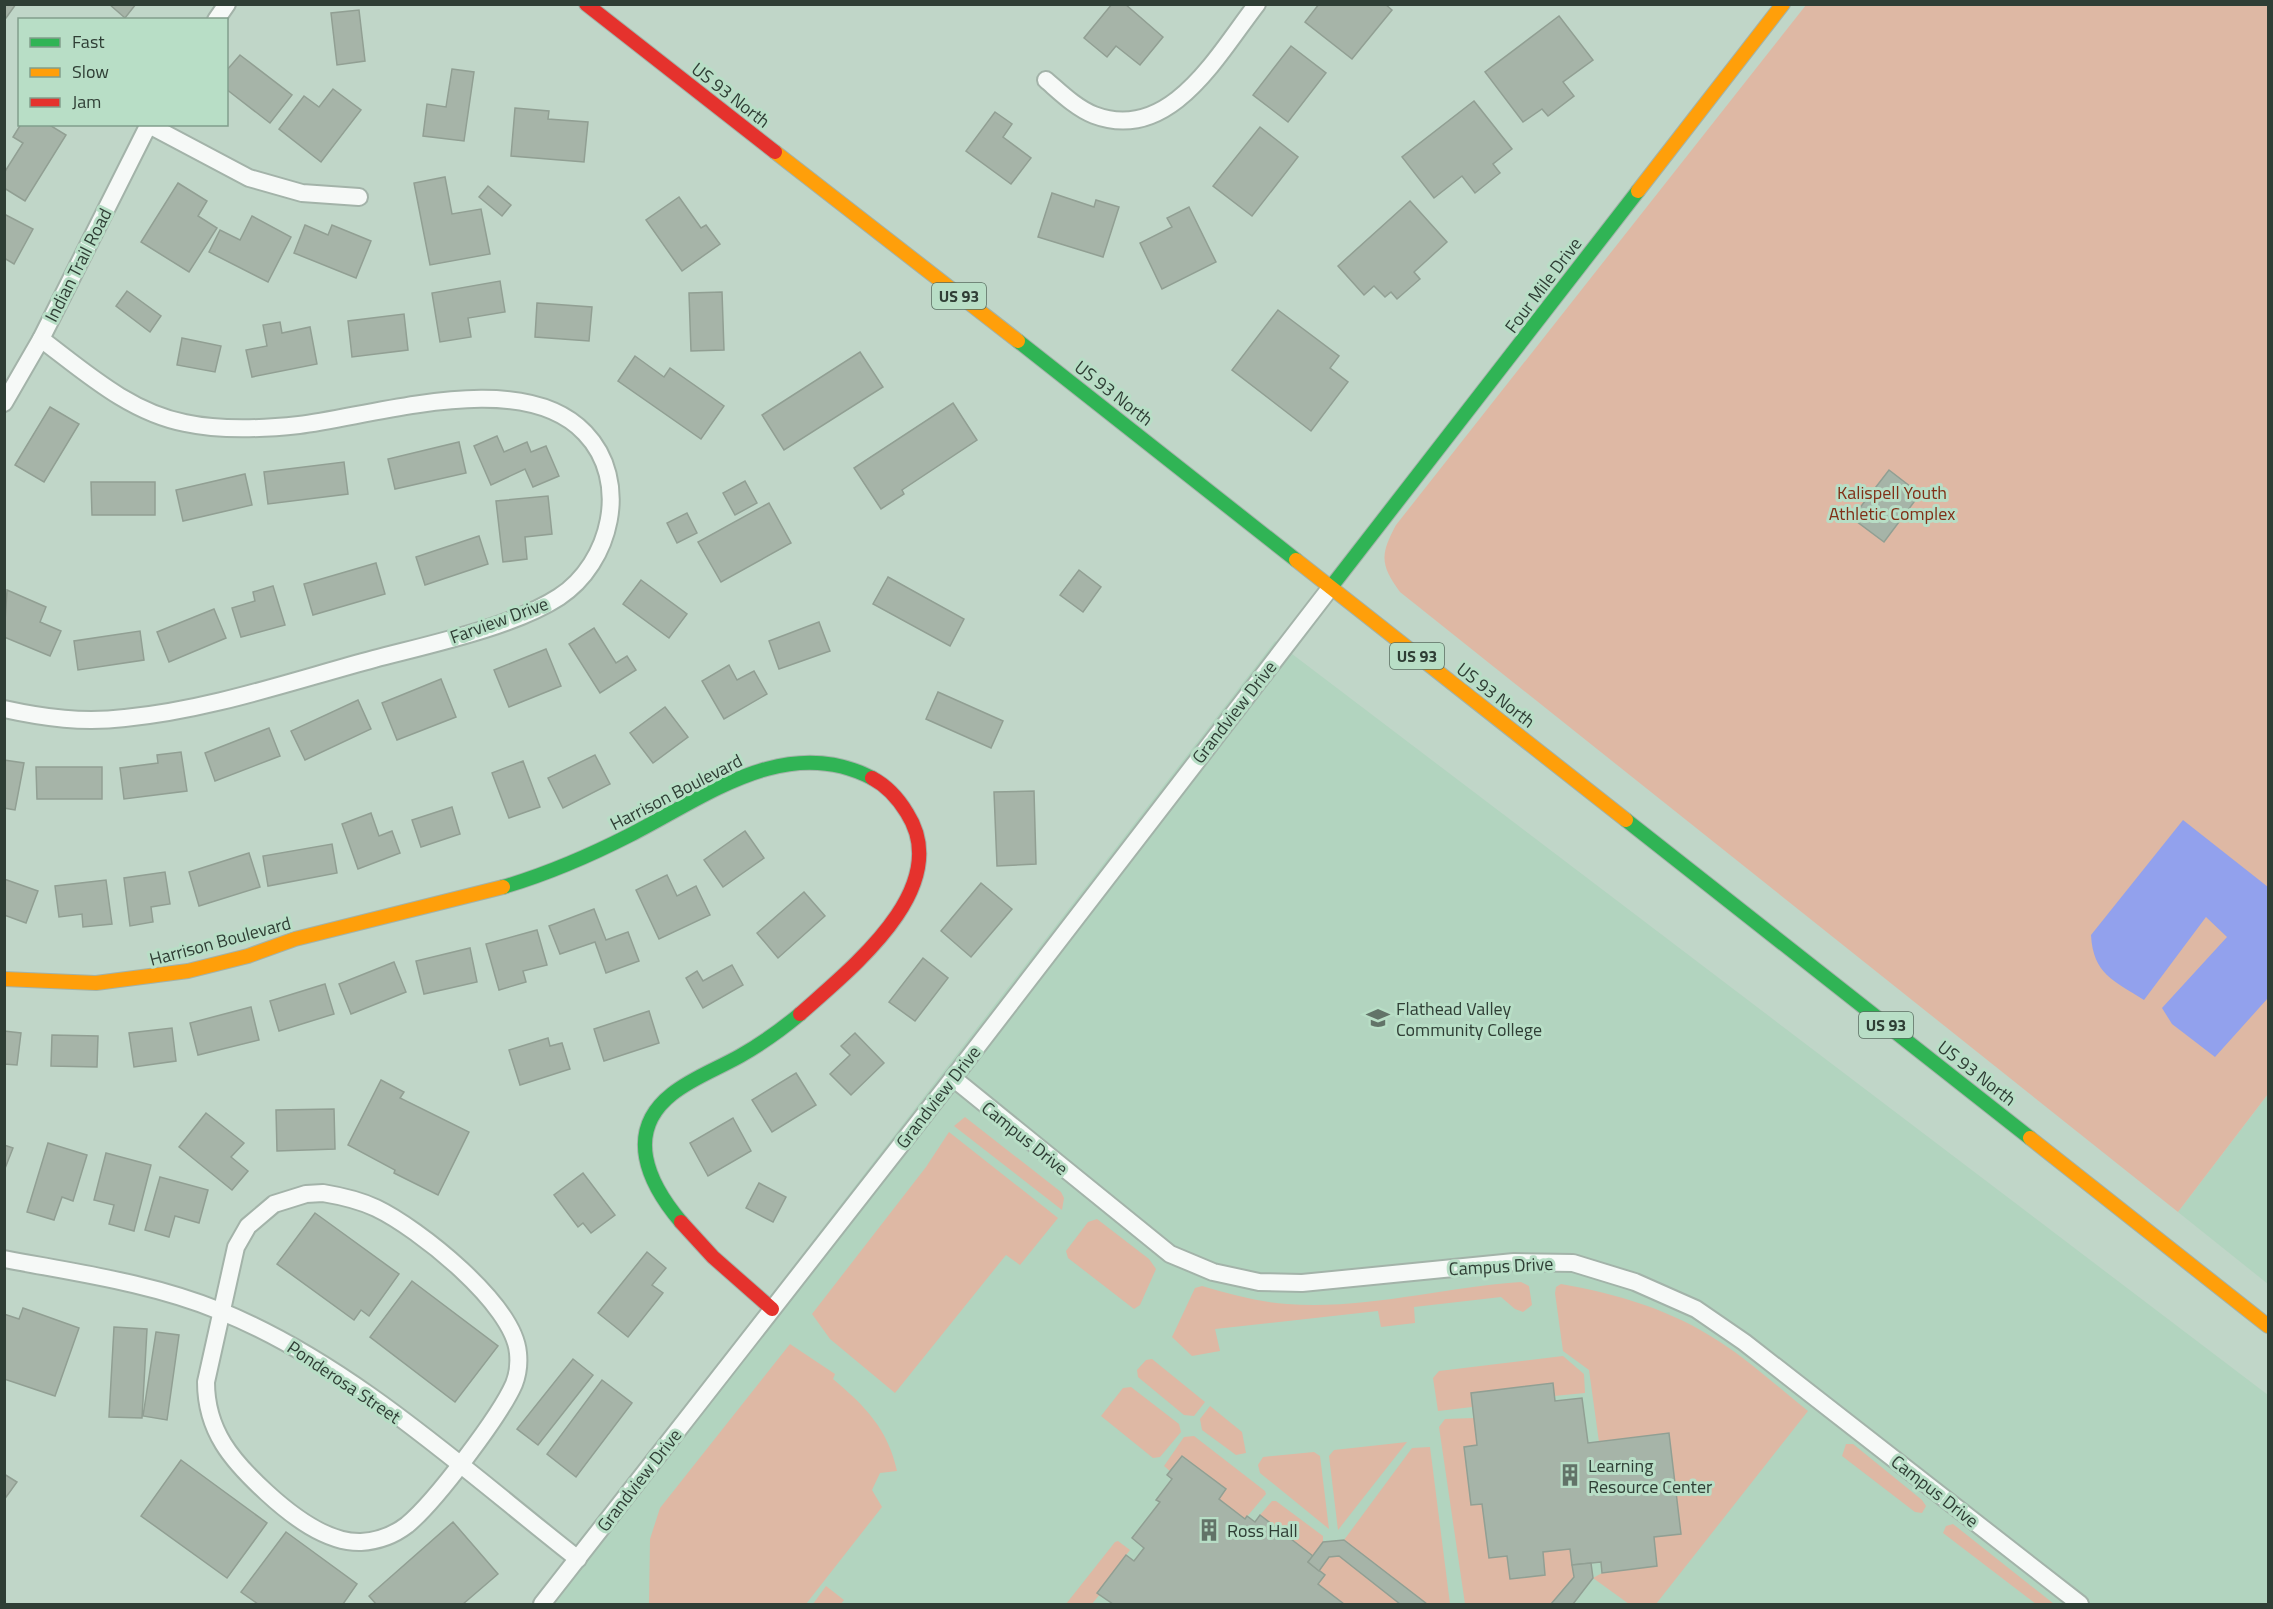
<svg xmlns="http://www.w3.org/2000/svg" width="2273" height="1609" viewBox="0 0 2273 1609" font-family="'Titillium Web',sans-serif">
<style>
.built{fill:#b2d4bf}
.green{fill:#deb8a4}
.water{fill:#92a1ed}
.building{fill:#a6b4a8;stroke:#919f93;stroke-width:1.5}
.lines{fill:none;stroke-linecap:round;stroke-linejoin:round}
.street-casing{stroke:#a3b3a9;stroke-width:20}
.fast-casing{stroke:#a3b3a9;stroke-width:16}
.slow-casing{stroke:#a3b3a9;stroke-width:16}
.jam-casing{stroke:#a3b3a9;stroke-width:16}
.street{stroke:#f6f9f7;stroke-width:16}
.fast{stroke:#30b455;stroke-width:14}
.slow{stroke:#ff9f0a;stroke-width:14}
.jam{stroke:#e5322d;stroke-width:14}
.labels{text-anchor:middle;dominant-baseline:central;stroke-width:6;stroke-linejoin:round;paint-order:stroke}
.shield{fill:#b8dec6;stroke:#586e60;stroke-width:1.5}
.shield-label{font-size:16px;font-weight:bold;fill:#2f3e35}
.street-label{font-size:18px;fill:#2f3e35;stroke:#b8dec6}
.park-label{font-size:18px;fill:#802f16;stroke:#b8dec6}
.poi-label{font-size:18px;fill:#2f3e35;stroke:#b8dec6;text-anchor:start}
</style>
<rect width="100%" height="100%" fill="#c0d6c8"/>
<!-- built -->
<g class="built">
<polygon points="1275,641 2268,1395 2268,1604 533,1604"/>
<polygon points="2268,1094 2268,1284 2178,1212"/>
</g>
<!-- green -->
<g class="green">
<path d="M1806 5H2268V1094L2178 1212 1400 592C1380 564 1380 555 1396 525Z"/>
<polygon points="965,1117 1061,1192 1064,1198 1062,1210 954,1126"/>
<polygon points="949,1132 1058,1218 1020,1265 1006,1255 895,1393 830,1339 812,1314 926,1167"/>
<polygon points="1097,1219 1149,1259 1156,1269 1140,1305 1134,1309 1068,1258 1066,1251 1088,1222"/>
<path d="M1521 1282 1529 1286 1532 1305 1523 1312 1515 1309 1501 1297 1414 1307 1415 1323 1381 1327 1378 1311 1215 1329 1220 1351 1192 1356 1172 1337 1195 1288 1202 1286C1230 1294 1258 1302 1287 1304 1365 1310 1444 1287 1521 1282Z"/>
<path d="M1561 1284C1618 1294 1672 1310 1720 1342 1751 1362 1779 1388 1808 1411L1656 1604H1629L1593 1578 1602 1573 1657 1566 1654 1537 1681 1534 1599 1442 1589 1370 1563 1351 1555 1293 1556 1287Z"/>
<path d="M790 1344 835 1374 833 1379C865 1406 888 1429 897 1471L880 1473 872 1490 882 1507 806 1604H649L650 1539 660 1508Z"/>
<polygon points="1563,1356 1584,1374 1585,1393 1554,1396 1552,1383 1471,1393 1472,1407 1438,1411 1433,1378 1439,1371"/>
<polygon points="1152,1359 1205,1402 1194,1416 1184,1415 1138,1377 1137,1370 1146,1360"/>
<polygon points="1131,1387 1179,1424 1181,1432 1160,1457 1153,1458 1101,1416 1123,1388"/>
<polygon points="1210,1406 1242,1432 1246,1453 1236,1455 1202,1430 1200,1419"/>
<polygon points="1474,1418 1477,1445 1464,1447 1471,1505 1482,1504 1489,1558 1507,1556 1510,1579 1545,1575 1543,1552 1570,1549 1574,1577 1551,1604 1465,1604 1439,1427 1445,1419"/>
<polygon points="1194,1436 1265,1491 1266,1494 1245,1519 1219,1499 1226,1489 1183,1456 1170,1471 1164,1466 1184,1437"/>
<polygon points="1407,1442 1338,1530 1329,1456 1334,1450"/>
<polygon points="1846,1444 1853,1444 1922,1500 1926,1506 1922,1513 1915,1512 1842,1456"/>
<polygon points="1430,1447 1450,1604 1427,1604 1344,1540 1412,1448"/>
<polygon points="1314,1452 1320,1456 1329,1529 1260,1473 1258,1465 1263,1457"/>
<polygon points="1272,1501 1276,1501 1323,1536 1323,1542 1313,1556 1260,1515"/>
<polygon points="1953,1524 2054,1604 2036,1604 1943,1533 1946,1526"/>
<polygon points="1118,1541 1130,1550 1098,1592 1100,1594 1092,1604 1066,1604 1115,1542"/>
<polygon points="1339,1556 1400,1604 1344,1604 1318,1584 1325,1575 1319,1571 1329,1557"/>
<polygon points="826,1586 844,1600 841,1604 813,1604"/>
</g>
<!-- water -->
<path class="water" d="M2183 820 2268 887V998L2215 1057 2172 1024 2162 1008 2227 937 2206 917 2144 1000C2114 981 2093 974 2091 935Z"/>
<!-- building -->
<g class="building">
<polygon points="4,4 16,4 6,18 4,17"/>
<polygon points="109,4 136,4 125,18"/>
<polygon points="1112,4 1125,4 1163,37 1140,65 1116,46 1107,57 1084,38"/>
<polygon points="1319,4 1385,4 1392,10 1352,59 1305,22"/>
<polygon points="359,10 365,61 337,65 331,13"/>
<polygon points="1559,16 1593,60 1563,82 1574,96 1548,116 1542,109 1523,122 1485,72"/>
<polygon points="1291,46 1326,73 1288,122 1253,95"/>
<polygon points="240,55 292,95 270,123 226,89 226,71"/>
<polygon points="452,69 474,72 464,141 423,136 427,104 446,107"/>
<polygon points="333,89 361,110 321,162 279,129 304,96 319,107"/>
<polygon points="1474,101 1512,149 1493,164 1500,173 1475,193 1462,176 1434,198 1402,157"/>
<polygon points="515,108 549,111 548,119 588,122 584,162 511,156"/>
<polygon points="995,112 1012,124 1003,137 1031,158 1011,184 966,151"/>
<polygon points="21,124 48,124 66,135 25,201 4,188 4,173 23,143 13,137"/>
<polygon points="1260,127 1298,157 1252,216 1213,186"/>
<polygon points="445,177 452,214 481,209 490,254 430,265 414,183"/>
<polygon points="178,183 207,201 198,216 217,228 189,272 141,242"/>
<polygon points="488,186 511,205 502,216 479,197"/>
<polygon points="1052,193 1094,207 1096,200 1119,207 1103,257 1038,237"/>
<polygon points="679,197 701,228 706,225 720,244 682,271 646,220"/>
<polygon points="1410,201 1447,242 1414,272 1420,279 1397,299 1391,292 1385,297 1374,286 1364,295 1338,266"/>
<polygon points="1189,207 1216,262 1162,289 1140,243 1172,227 1167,218"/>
<polygon points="4,214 33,229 14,264 4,258"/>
<polygon points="252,216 291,237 268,282 209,252 220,230 240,240"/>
<polygon points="305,225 328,235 332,225 371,241 356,278 294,253"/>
<polygon points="500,281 505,312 468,318 471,337 440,342 432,293"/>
<polygon points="127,291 161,316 150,332 116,306"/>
<polygon points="722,292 724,350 691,351 689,293"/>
<polygon points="537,303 592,307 589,341 535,337"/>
<polygon points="1278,310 1339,356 1330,368 1348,382 1311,431 1232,370"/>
<polygon points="404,314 408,350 352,357 348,321"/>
<polygon points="280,322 282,333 310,327 317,364 252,377 246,350 267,346 263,325"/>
<polygon points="182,338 221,346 215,372 177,365"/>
<polygon points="860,352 883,387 784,450 762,415"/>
<polygon points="635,356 664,377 670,368 724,406 701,439 618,381"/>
<polygon points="953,403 977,440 902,490 904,494 881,509 854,468"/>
<polygon points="50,407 79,424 44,482 15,465"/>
<polygon points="497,436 504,452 527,442 531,452 546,446 559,476 533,487 525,469 491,485 474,446"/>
<polygon points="459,442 466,473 395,489 388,459"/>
<polygon points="344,462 348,494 268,504 264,472"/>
<polygon points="1889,470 1920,494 1884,542 1852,518"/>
<polygon points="245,474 252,505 183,521 176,490"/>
<polygon points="745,481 757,503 735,515 723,493"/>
<polygon points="91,482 155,482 155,515 92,515"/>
<polygon points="548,496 552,534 525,537 527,559 503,562 496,501"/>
<polygon points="769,503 791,543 721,582 698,542"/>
<polygon points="687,513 697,533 677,543 667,523"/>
<polygon points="479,536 488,564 425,585 416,557"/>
<polygon points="376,563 385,594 313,615 304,584"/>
<polygon points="1079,570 1101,587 1083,612 1060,595"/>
<polygon points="888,577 964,619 950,646 873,604"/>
<polygon points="641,580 687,614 669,638 623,604"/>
<polygon points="273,586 285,625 241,637 232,608 255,601 253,592"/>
<polygon points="7,590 46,607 40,622 61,631 50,656 4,637"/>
<polygon points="214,609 226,638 169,662 157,632"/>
<polygon points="819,622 830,651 779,669 769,641"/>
<polygon points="594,628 616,663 627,656 636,670 600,693 569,644"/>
<polygon points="140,631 144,660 78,670 74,641"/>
<polygon points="546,649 561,686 509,707 494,670"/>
<polygon points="729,665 737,680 754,671 767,694 724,719 702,681"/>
<polygon points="441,679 456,717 397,740 382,703"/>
<polygon points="938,692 1003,721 991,748 926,719"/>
<polygon points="358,700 371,729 305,760 291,731"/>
<polygon points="665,707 688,737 653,763 630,733"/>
<polygon points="269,728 280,756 215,781 205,753"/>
<polygon points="181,752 187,791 124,799 120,768 158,763 157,755"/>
<polygon points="595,755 610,784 563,808 548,778"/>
<polygon points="4,760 24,763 15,810 4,808"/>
<polygon points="523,761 540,807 509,818 492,773"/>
<polygon points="36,767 102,767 102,799 37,799"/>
<polygon points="1034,791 1036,864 997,866 994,792"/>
<polygon points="452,807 460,834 421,847 412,820"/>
<polygon points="371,813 379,836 392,831 400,853 358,869 342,824"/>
<polygon points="745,831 764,858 723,887 704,860"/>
<polygon points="332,844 337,873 268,886 263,856"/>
<polygon points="249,853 260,887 199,906 189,872"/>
<polygon points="165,872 170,904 151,907 153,922 130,926 124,878"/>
<polygon points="667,875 677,896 696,886 710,915 659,939 636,890"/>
<polygon points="4,879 38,891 26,923 4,915"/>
<polygon points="106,880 112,924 83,927 82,914 59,917 55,886"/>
<polygon points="981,883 1012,909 971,957 941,931"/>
<polygon points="804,892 825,916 778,958 757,933"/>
<polygon points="594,909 606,940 628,932 639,961 606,973 595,942 560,954 549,926"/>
<polygon points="537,930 547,965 523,971 526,982 499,990 486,944"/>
<polygon points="470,948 477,982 424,994 416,961"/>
<polygon points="923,958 948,978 915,1021 889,1002"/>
<polygon points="394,962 406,992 351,1014 339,984"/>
<polygon points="732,965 743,985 703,1008 686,978 697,971 703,981"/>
<polygon points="325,984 334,1014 279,1031 270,1001"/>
<polygon points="251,1007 259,1040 198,1055 190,1023"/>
<polygon points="649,1011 659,1043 604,1061 594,1029"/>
<polygon points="172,1028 176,1061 134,1067 129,1033"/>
<polygon points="4,1031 21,1033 17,1065 4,1064"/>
<polygon points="855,1033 884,1063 851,1095 830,1074 850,1055 841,1046"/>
<polygon points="52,1035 98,1036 97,1067 51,1066"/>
<polygon points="548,1038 550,1046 562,1043 570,1069 520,1085 509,1050"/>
<polygon points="796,1073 816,1105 772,1132 752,1100"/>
<polygon points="381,1080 404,1092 400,1098 469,1132 438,1195 394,1173 395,1170 348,1145"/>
<polygon points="334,1109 335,1149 277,1151 276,1110"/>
<polygon points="206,1113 244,1143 231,1157 248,1171 232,1190 179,1147"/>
<polygon points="733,1118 751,1151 708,1176 690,1143"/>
<polygon points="48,1143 87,1155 73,1201 62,1197 54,1220 27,1212"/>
<polygon points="4,1145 13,1148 4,1171"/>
<polygon points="106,1153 151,1165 134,1231 109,1224 114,1205 94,1200"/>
<polygon points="583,1173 615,1215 591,1233 583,1223 578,1227 554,1195"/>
<polygon points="160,1177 208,1190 199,1223 175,1216 169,1237 145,1230"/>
<polygon points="759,1183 786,1197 773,1222 746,1208"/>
<polygon points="315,1213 399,1274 369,1316 361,1310 354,1320 277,1264"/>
<polygon points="647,1252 666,1268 652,1285 663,1293 628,1337 598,1313"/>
<polygon points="412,1281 498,1346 455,1402 370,1337"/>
<polygon points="23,1308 79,1328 55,1396 4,1379 4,1314 19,1319"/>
<polygon points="114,1327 147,1329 142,1418 109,1417"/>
<polygon points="156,1332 179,1335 167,1420 143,1416"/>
<polygon points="573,1359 593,1375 538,1445 517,1429"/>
<polygon points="602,1380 632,1403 576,1477 547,1454"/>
<polygon points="1553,1383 1555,1401 1582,1398 1588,1443 1669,1433 1681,1534 1654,1537 1657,1566 1602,1573 1601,1562 1572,1565 1570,1549 1543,1552 1545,1575 1510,1579 1507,1556 1489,1558 1482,1504 1471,1505 1464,1447 1477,1445 1471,1393"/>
<polygon points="1182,1456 1226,1489 1219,1499 1245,1519 1247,1516 1255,1522 1260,1515 1313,1556 1308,1562 1325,1575 1318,1584 1344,1604 1113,1604 1097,1593 1126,1555 1134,1561 1144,1548 1132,1538 1160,1502 1156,1500 1172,1479 1167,1475"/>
<polygon points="181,1460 267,1523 227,1578 141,1516"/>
<polygon points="4,1474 17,1482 4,1500"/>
<polygon points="453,1522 498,1574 463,1604 376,1604 369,1596"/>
<polygon points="286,1532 357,1584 343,1604 258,1604 241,1592"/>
<polygon points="1344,1540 1427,1604 1400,1604 1339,1556 1329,1557 1319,1571 1308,1562 1323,1542"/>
<polygon points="1591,1563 1593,1578 1573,1604 1551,1604 1574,1577 1572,1565"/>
</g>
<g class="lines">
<!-- street casing -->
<g class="street-casing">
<g id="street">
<polyline points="216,20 227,4"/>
<path d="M1046 80C1060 92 1076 108 1094 115 1170 144 1218 54 1257 4"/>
<polyline points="149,125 249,178 302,193 359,197"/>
<polyline points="4,403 41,339 149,124"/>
<path d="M4 709C45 718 83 723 125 718 209 710 292 681 374 659 427 645 513 627 559 597 611 563 631 481 585 433 523 367 378 415 299 425 262 429 222 431 185 423 129 412 85 372 41 339"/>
<polyline points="953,1078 1170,1254 1213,1272 1259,1282 1302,1283 1514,1262 1573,1263 1635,1282 1696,1309 1744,1342 2080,1604"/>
<path d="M323 1193C341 1196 359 1200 376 1208 418 1228 514 1304 518 1353 519 1363 518 1374 514 1384 500 1416 435 1502 407 1525 394 1535 378 1541 361 1542 326 1543 291 1515 267 1493 232 1461 206 1431 206 1382L236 1247 248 1226 274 1204 306 1194Z"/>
<path d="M4 1259C77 1273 152 1283 220 1311 351 1364 468 1473 578 1559"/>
<polyline points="542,1604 953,1078 1331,587"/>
</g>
</g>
<!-- fast casing -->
<g class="fast-casing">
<g id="fast">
<polyline points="1018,341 1296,560"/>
<polyline points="1331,587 1638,191"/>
<polyline points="1626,820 2030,1138"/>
<path d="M503 887C547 874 589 856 630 835 705 797 786 733 872 778"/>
<path d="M681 1222C648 1183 624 1132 672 1094 692 1078 717 1069 740 1056 761 1044 781 1030 800 1014"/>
</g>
</g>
<!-- slow casing -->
<g class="slow-casing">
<g id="slow">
<polyline points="775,152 1018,341"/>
<polyline points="1638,191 1783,4"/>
<polyline points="1296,560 1626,820"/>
<polyline points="4,979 96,983 188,971 248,956 295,939 503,887"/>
<polyline points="2030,1138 2268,1326"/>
</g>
</g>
<!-- jam casing -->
<g class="jam-casing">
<g id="jam">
<polyline points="586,4 775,152"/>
<path d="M800 1014C850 969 955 888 907 813 898 798 887 786 872 778"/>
<polyline points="681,1222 713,1257 772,1309"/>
</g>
</g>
<!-- street -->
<use href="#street" class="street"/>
<!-- fast -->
<use href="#fast" class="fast"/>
<!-- slow -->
<use href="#slow" class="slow"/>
<!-- jam -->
<use href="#jam" class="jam"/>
</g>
<!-- icons -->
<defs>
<g id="university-bare" transform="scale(1.8)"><path d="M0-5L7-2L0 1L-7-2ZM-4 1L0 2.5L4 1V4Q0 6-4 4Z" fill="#627368" stroke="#b8dec6" stroke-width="2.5" paint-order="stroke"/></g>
<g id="building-bare" transform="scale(1.8)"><path d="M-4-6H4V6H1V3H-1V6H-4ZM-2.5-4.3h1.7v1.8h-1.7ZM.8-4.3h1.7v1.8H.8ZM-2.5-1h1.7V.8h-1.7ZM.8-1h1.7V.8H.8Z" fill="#627368" stroke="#b8dec6" stroke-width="2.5" paint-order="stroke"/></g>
</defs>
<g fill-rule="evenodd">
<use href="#university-bare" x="1378" y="1018"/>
<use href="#building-bare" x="1570" y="1475"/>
<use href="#building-bare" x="1209" y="1530"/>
</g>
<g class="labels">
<!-- shield labels -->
<g class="shield">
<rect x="932" y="283" width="54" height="26" rx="4.5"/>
<rect x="1390" y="643" width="54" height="26" rx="4.5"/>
<rect x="1859" y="1012" width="54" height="26" rx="4.5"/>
</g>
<g class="shield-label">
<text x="959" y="296">US 93</text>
<text x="1417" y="656">US 93</text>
<text x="1886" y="1025">US 93</text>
</g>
<!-- street labels -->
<g class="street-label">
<text transform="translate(731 95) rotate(38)">US 93 North</text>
<text transform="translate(78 265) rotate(-63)">Indian Trail Road</text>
<text transform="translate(1543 285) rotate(-53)">Four Mile Drive</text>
<text transform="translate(1114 393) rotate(38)">US 93 North</text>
<text transform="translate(499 620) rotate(-20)">Farview Drive</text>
<text transform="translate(1496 695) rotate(38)">US 93 North</text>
<text transform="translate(1234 712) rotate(-52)">Grandview Drive</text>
<text transform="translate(676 792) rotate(-27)">Harrison Boulevard</text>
<text transform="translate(220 941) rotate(-15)">Harrison Boulevard</text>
<text transform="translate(1977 1073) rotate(38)">US 93 North</text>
<text transform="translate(938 1097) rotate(-52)">Grandview Drive</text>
<text transform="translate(1025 1138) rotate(39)">Campus Drive</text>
<text transform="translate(1501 1266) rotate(-3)">Campus Drive</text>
<text transform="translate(344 1382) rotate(34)">Ponderosa Street</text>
<text transform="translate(639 1480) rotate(-52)">Grandview Drive</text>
<text transform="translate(1935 1491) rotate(38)">Campus Drive</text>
</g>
<!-- park labels -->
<g class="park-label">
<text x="1892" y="492">Kalispell Youth<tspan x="1892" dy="21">Athletic Complex</tspan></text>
</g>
<!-- poi labels -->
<g class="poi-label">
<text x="1396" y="1008">Flathead Valley<tspan x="1396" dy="21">Community College</tspan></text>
<text x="1588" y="1465">Learning<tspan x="1588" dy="21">Resource Center</tspan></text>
<text x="1227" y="1530">Ross Hall</text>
</g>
</g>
<!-- border -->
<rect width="2273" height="1609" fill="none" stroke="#2f3e35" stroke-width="12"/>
<!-- legend -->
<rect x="18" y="18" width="210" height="108" fill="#b8dec6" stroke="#819e8c" stroke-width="1.5"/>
<rect x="30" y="38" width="30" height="9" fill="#30b455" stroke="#819e8c" stroke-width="1.5"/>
<text x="72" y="48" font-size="18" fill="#2f3e35">Fast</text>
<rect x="30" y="68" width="30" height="9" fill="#ff9f0a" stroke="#819e8c" stroke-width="1.5"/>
<text x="72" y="78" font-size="18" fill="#2f3e35">Slow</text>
<rect x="30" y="98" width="30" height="9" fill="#e5322d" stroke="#819e8c" stroke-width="1.5"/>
<text x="72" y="108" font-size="18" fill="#2f3e35">Jam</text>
</svg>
